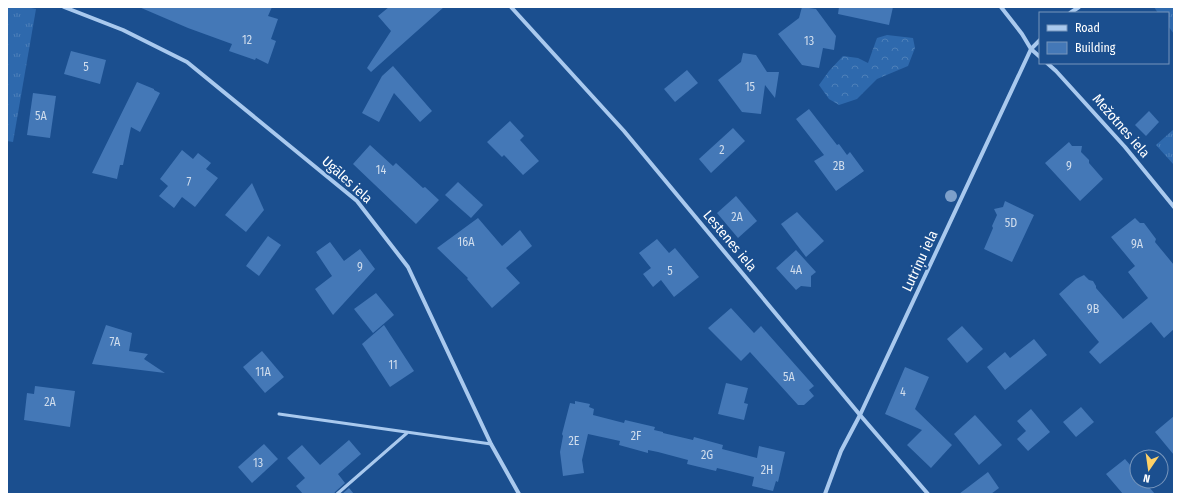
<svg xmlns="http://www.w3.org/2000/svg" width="1181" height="501" viewBox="0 0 1181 501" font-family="'Fira Sans Condensed',sans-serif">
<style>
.grass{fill:url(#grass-tufts)}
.forest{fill:url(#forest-crowns)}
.building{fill:#4478b7}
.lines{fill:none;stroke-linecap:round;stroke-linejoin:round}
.service{stroke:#a9c9ee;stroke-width:3}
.minor{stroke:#a9c9ee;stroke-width:4}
.tree{fill:#7ea0ca}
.labels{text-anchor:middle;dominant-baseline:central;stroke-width:4;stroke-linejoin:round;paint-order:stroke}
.number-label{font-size:12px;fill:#d0dded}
.street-label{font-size:14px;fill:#fff;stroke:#1b4f8f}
</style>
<defs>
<pattern id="grass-tufts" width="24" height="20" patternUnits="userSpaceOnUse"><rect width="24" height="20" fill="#2e69ad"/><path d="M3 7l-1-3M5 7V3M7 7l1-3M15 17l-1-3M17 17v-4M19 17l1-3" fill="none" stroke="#4d80b9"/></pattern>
<pattern id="forest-crowns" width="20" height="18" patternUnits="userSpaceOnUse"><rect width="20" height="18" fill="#2e69ad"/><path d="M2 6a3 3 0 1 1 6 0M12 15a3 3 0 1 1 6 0" fill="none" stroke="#4d80b9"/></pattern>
</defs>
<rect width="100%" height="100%" fill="#1b4f8f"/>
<!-- grass -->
<g class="grass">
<polygon points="7,7 26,7 36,9 13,142 7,141"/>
<polygon points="1154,7 1174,7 1174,34 1168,26 1168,13 1158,13"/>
<polygon points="1174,129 1174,165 1156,145"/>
</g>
<!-- forest -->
<polygon class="forest" points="887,35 913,38 915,48 908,66 877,79 857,99 839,105 829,99 819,85 829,71 843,56 858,58 868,63 877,38"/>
<!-- building -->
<g class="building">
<polygon points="139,7 272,7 268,16 278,19 271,39 276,41 268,64 256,58 255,60 229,51 232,44 188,28"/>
<polygon points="389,7 444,7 371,72 367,68 391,31 378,16"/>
<polygon points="802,7 816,9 836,36 834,50 823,48 819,68 802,65 778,34 799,18"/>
<polygon points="839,7 893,7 889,25 838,14"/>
<polygon points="71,51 106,60 100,84 64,74"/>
<polygon points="743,53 756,55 767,72 779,72 775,98 765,85 761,114 742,112 718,80 741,62"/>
<polygon points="393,66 432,111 420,122 394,93 379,122 362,113 382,76"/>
<polygon points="687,70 698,83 675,102 664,89"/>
<polygon points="137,82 154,89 154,90 160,93 140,132 131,127 123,165 120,165 117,179 92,173"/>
<polygon points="33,93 56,96 50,138 27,135"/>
<polygon points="809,109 837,145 839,144 847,155 850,152 864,171 836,191 814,161 824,155 796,119"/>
<polygon points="1149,111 1159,122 1146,136 1135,125"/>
<polygon points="510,121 524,136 520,140 539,161 523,175 504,155 502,157 487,142"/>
<polygon points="733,128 745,141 711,173 699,159"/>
<polygon points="1069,142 1072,146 1082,146 1081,152 1089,160 1089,163 1103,179 1080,201 1045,163"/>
<polygon points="370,145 393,166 396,163 423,188 425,187 439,200 416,224 353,164"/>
<polygon points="182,150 193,159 198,153 211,163 206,169 218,178 195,207 182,197 174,208 159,196 168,186 160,179"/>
<polygon points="458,182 483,205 471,218 445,195"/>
<polygon points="252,183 264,210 246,232 225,215"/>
<polygon points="736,196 757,221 738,238 717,213"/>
<polygon points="1005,201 1034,215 1012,262 984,249 993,228 992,226 997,215 994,209 1003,207"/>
<polygon points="797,212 824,241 806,257 781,224"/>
<polygon points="478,218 502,246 520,230 532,246 506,268 520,283 492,308 467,279 468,278 437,248"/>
<polygon points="1135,218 1140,223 1144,223 1156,239 1155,242 1174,265 1174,329 1164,338 1151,322 1100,364 1089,352 1099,342 1059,294 1076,279 1084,275 1089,280 1093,281 1096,286 1096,288 1123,319 1148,298 1128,272 1135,266 1111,237"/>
<polygon points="268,236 281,245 259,276 246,266"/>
<polygon points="657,239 669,253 675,248 699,277 674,297 661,280 653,287 643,274 651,268 639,253"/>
<polygon points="330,242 344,261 360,249 375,269 333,315 315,289 332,276 316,252"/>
<polygon points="796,250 816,272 811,276 811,287 801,286 796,290 776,268"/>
<polygon points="376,293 394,315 373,333 354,309"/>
<polygon points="731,308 754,333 761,326 814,386 809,390 814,396 804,405 798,405 750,352 741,361 708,328"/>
<polygon points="106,325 132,333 129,351 148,354 144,359 165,373 92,364"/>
<polygon points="384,325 414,371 390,387 362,344"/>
<polygon points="962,326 983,349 967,363 947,339"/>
<polygon points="1034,339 1047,355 1005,390 987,367 1005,352 1010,358"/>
<polygon points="262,351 284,377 265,393 243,367"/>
<polygon points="905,367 929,377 915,409 952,445 931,468 907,445 922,430 885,414"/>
<polygon points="726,383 748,388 744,403 748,404 744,420 718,414"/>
<polygon points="35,386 75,391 70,427 24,420 27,393 34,394"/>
<polygon points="575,401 590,404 589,407 594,409 593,415 624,423 625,420 655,427 654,430 663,432 663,433 693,440 694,437 723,445 722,449 757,458 759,446 785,452 778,482 776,481 773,491 752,486 754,477 717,468 716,471 687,464 688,460 658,452 648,450 648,453 619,445 620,441 588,434 582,460 584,473 563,476 560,452 563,436 562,434 570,403 575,404"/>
<polygon points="1081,407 1094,422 1076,437 1063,422"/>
<polygon points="1031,409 1050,432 1028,451 1017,439 1026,431 1017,421"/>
<polygon points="975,415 1002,445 979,465 954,434"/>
<polygon points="1174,416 1174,455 1155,432"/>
<polygon points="349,440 361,454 338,474 345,483 335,492 334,494 303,494 296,486 305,478 287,458 302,445 320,465"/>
<polygon points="264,444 278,459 252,483 238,467"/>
<polygon points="1125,459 1137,473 1137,481 1144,481 1155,494 1123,494 1106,474"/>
<polygon points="988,472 999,488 991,494 959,494"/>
<polygon points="349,488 354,494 342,494"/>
</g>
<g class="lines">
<!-- service -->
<g class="service">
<polyline points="279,414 491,444"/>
<polyline points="337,494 407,433"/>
</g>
<!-- minor -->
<g class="minor">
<polyline points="64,7 123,30 187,62 357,201 408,267 491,444 519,494"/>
<polyline points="511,7 624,131 860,415 928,494"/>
<polyline points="1001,7 1022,34 1031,49 1040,57"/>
<polyline points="1070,13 1079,7"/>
<polyline points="1047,63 1056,71 1125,147 1174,207"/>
<polyline points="825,494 841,451 860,415 1031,49 1040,40"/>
</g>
</g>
<!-- trees -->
<circle class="tree" cx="951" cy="196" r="6"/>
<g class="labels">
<!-- number labels -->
<g class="number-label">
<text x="247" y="40">12</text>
<text x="809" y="41">13</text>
<text x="86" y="67">5</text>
<text x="750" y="87">15</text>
<text x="41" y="116">5A</text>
<text x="722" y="150">2</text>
<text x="839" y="166">2B</text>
<text x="1069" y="166">9</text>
<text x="381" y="170">14</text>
<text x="189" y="182">7</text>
<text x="737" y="217">2A</text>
<text x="1011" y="223">5D</text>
<text x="466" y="242">16A</text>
<text x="1137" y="244">9A</text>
<text x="360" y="267">9</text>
<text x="796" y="270">4A</text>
<text x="670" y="271">5</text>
<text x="1093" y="309">9B</text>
<text x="115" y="342">7A</text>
<text x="393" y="365">11</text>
<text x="263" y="372">11A</text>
<text x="789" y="377">5A</text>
<text x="903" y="392">4</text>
<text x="50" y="402">2A</text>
<text x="636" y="436">2F</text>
<text x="574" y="441">2E</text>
<text x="707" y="455">2G</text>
<text x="258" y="463">13</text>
<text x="767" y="470">2H</text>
</g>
<!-- street labels -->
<g class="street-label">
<text transform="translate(1121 126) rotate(49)">Mežotnes iela</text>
<text transform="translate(347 180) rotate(42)">Ugāles iela</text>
<text transform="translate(730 241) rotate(50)">Lestenes iela</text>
<text transform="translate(920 261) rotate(-65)">Lutriņu iela</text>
</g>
</g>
<!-- border -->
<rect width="1181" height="501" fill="none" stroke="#ffffff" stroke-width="16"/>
<!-- legend -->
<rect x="1039" y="12" width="130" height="52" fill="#1b4f8f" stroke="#7695bc"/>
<rect x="1047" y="25" width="20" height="6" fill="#a9c9ee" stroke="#7695bc"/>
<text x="1075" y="32" font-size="12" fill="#ffffff">Road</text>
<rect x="1047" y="42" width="20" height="12" fill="#4478b7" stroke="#7695bc"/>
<text x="1075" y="52" font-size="12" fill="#ffffff">Building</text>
<!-- north arrow -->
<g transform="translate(1149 469) rotate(193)"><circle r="19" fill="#1b4f8f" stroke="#7695bc"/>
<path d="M0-3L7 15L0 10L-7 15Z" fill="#ffd166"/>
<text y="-6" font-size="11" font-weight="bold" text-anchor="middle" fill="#ffffff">N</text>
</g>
</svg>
